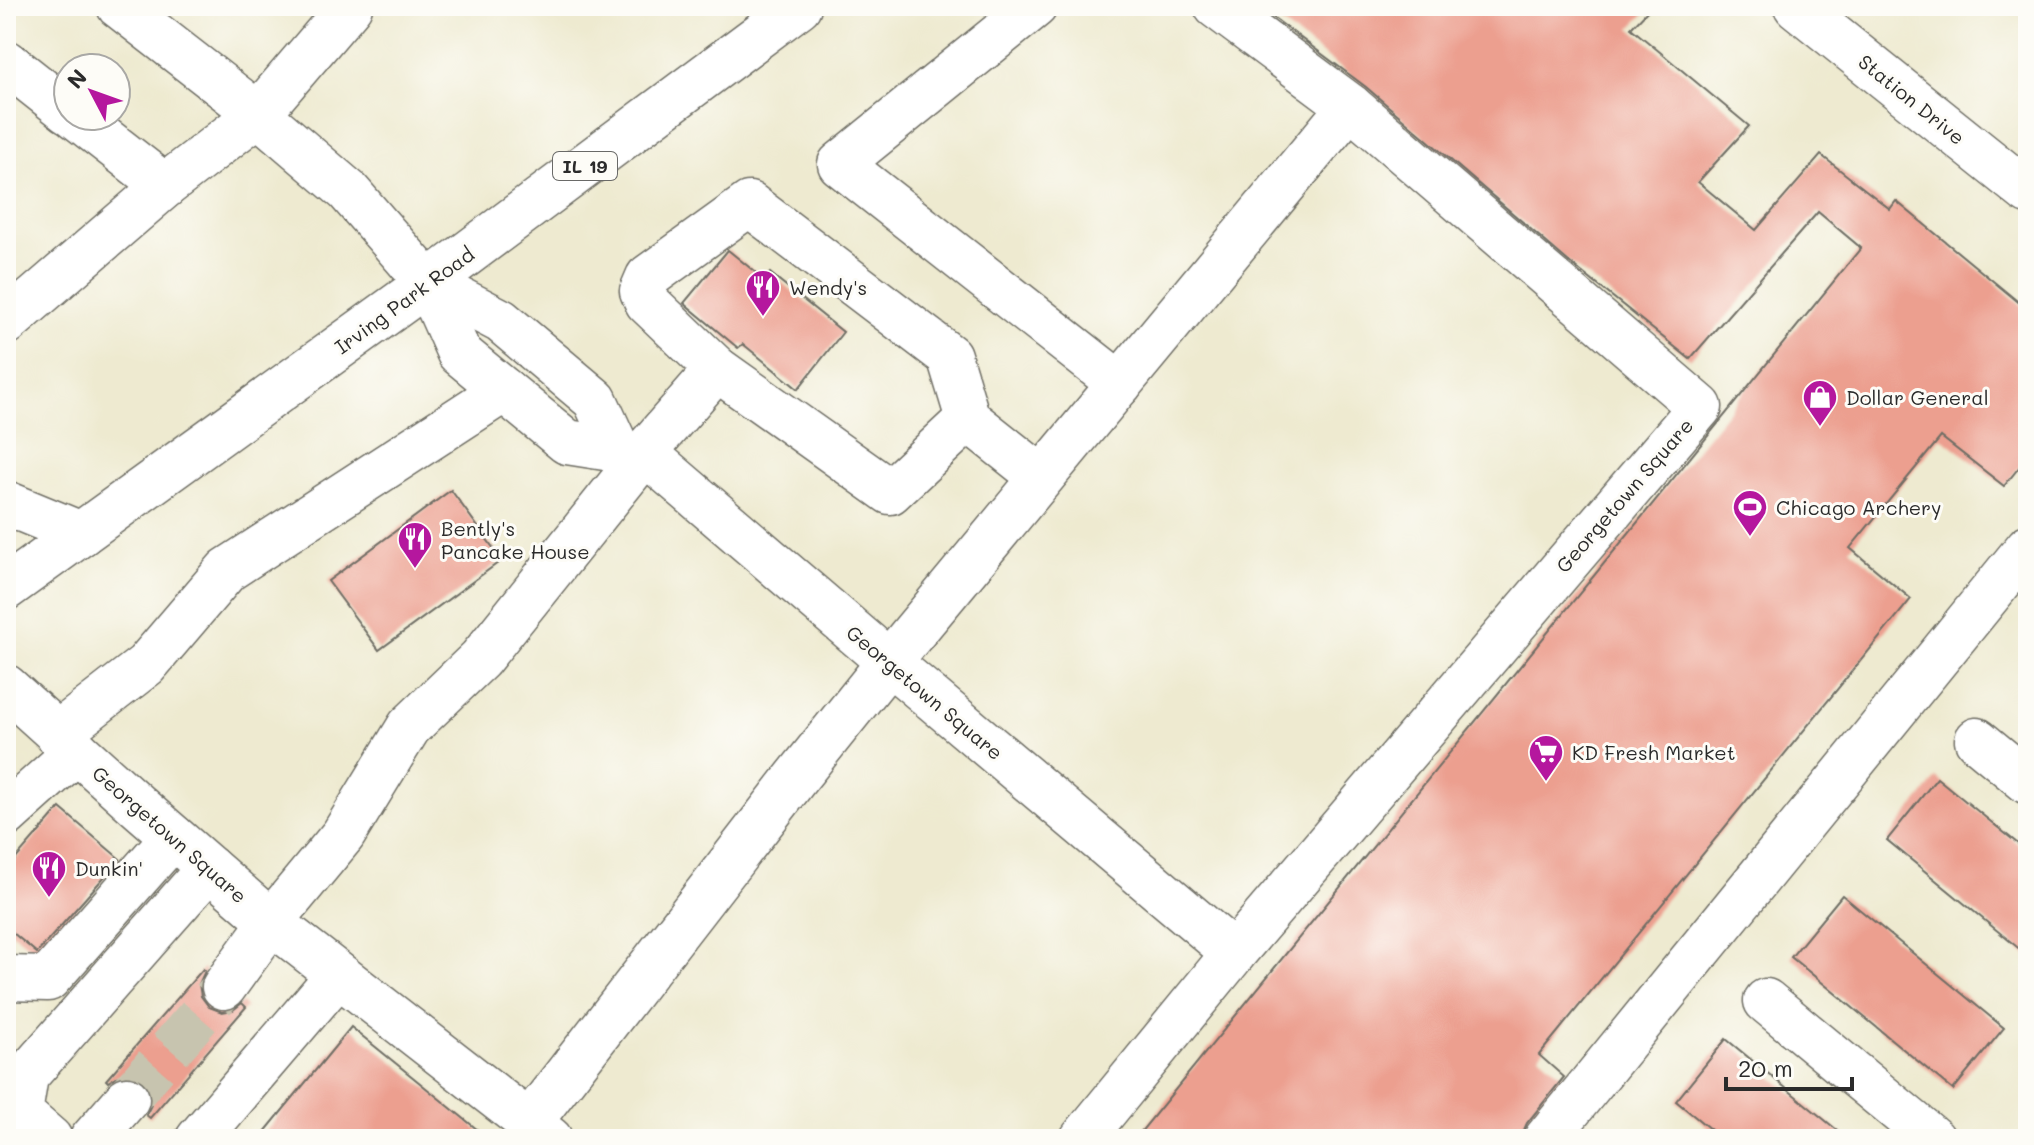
<svg xmlns="http://www.w3.org/2000/svg" width="2034" height="1145" viewBox="0 0 2034 1145" font-family="Mali,sans-serif">
<style>
.building{fill:#ec9f8f}
.lines{fill:none;stroke-linecap:round;stroke-linejoin:round}
.minor-tunnel{stroke:#c7c4af;stroke-width:44;stroke-dasharray:44 22;stroke-linecap:butt}
.minor-casing{stroke:#6f6e65;stroke-width:47}
.major-casing{stroke:#6f6e65;stroke-width:47}
.minor{stroke:#fff;stroke-width:44}
.major{stroke:#fff;stroke-width:44}
.labels{text-anchor:middle;dominant-baseline:central;stroke-width:6;stroke-linejoin:round;paint-order:stroke}
.shield{fill:#fdfcf7;stroke:#6a6a68;stroke-width:2}
.shield-label{font-size:18px;font-weight:bold;fill:#2b2b2b}
.street-label{font-size:20px;fill:#2b2b2b;stroke:#fdfcf7}
.poi-label{font-size:20px;fill:#2b2b2b;stroke:#fdfcf7;text-anchor:start}
</style>
<rect width="100%" height="100%" fill="#fdfcf7"/>
<filter id="ink" filterUnits="userSpaceOnUse"><feTurbulence type="fractalNoise" baseFrequency=".0125" numOctaves="2"/><feDisplacementMap in="SourceGraphic" scale="16" xChannelSelector="R" yChannelSelector="G"/><feConvolveMatrix kernelMatrix="1 2 1 2 8 2 1 2 1" color-interpolation-filters="sRGB"/></filter>
<filter id="wash" filterUnits="userSpaceOnUse"><feTurbulence type="fractalNoise" baseFrequency=".006" numOctaves="4" result="noise"/><feDisplacementMap in="SourceGraphic" scale="32" xChannelSelector="R" yChannelSelector="G"/><feGaussianBlur stdDeviation="1.8" result="paint"/><feColorMatrix in="noise" values="0 0 0 0 0 0 0 0 0 0 0 0 0 0 0 0 0 1.4 0 .05"/><feComposite in="paint" operator="in"/></filter>
<g filter="url(#wash)">
<rect width="100%" height="100%" fill="#eeead0"/>
<g id="blocks">
<!-- building -->
<g class="building">
<polygon points="1258,6 1652,6 1631,28 1749,126 1698,182 1756,230 1821,155 1890,209 1896,201 2028,310 2028,456 2004,486 1941,437 1850,548 1911,599 1539,1055 1564,1077 1527,1123 1522,1134 1522,1139 1135,1139 1861,248 1818,212 1690,359 1569,262 1366,87"/>
<polygon points="728,250 765,280 770,273 843,332 798,389 743,344 738,348 684,303"/>
<polygon points="451,490 502,560 379,650 328,581"/>
<polygon points="1937,778 2028,852 2028,956 1887,840"/>
<polygon points="60,808 120,859 37,953 6,927 6,870"/>
<polygon points="1842,895 2004,1028 1953,1090 1791,957"/>
<polygon points="203,969 205,971 199,984 201,996 209,1007 222,1012 233,1010 242,1003 246,1007 150,1118 146,1115 151,1105 151,1092 143,1080 131,1074 118,1076 108,1082 106,1080"/>
<polygon points="351,1027 489,1139 259,1139"/>
<polygon points="1726,1039 1848,1139 1722,1139 1676,1101"/>
</g>
</g>
</g>
<g filter="url(#ink)">
<use href="#blocks" fill-opacity="0" stroke="#6f6e65" stroke-width="2"/>
<g class="lines">
<!-- minor-tunnel -->
<polyline class="minor-tunnel" points="127,1099 224,987"/>
<!-- minor casing -->
<g class="minor-casing">
<g id="minor">
<polyline points="119,6 258,114 350,6"/>
<polyline points="1035,6 840,164 1120,384"/>
<polyline points="1796,6 2028,192"/>
<polyline points="6,62 68,111"/>
<polyline points="75,116 165,186 258,114 348,191 428,283 459,353 567,442 618,450"/>
<polyline points="428,283 501,321 595,400 618,450 635,463 645,453 902,673 1234,953 1700,407 1350,106 1216,6"/>
<polyline points="6,323 165,186"/>
<polyline points="968,419 890,492 717,369 647,302 642,291 648,277 749,204 949,356 968,419 1041,477"/>
<polyline points="635,463 717,369"/>
<polyline points="6,503 81,534"/>
<polyline points="6,687 139,807 271,922 550,1139"/>
<polyline points="57,734 146,665 227,570 504,390"/>
<polyline points="1977,740 2028,782"/>
<polyline points="6,815 77,751"/>
<polyline points="6,978 48,979 173,837"/>
<polyline points="224,987 271,922 343,835 409,727 480,659 645,453"/>
<polyline points="1766,1001 1933,1139"/>
<polyline points="529,1123 796,778 889,662 1350,106"/>
<polyline points="50,1139 20,1113 26,1076 209,868"/>
<polyline points="92,1139 127,1099"/>
<polyline points="198,1139 338,975"/>
<polyline points="1082,1139 1234,953"/>
<polyline points="1546,1139 2028,547"/>
</g>
</g>
<!-- major casing -->
<g class="major-casing">
<polyline id="major" points="6,588 428,283 799,6"/>
</g>
<!-- minor -->
<use href="#minor" class="minor"/>
<!-- major -->
<use href="#major" class="major"/>
</g>
</g>
<!-- icons -->
<defs>
<g id="restaurant-pin" transform="scale(1.8)"><path d="M0 17L-7.5 6A9.5 9.5 0 1 1 7.5 6Z" fill="#b5179e" stroke="#fdfcf7"/><path d="M-5-6h1v4h1v-4h1v4h1v-4h1v5L-1.5 .5V6h-2V.5L-5-1ZM5-6V6H3V1.5H1.5Q1.5-4 5-6Z" fill="#fff"/></g>
<g id="shop-pin" transform="scale(1.8)"><path d="M0 17L-7.5 6A9.5 9.5 0 1 1 7.5 6Z" fill="#b5179e" stroke="#fdfcf7"/><path d="M-5-2.5h2.3a2.7 3.5 0 0 1 5.4 0H5L5.5 6h-11ZM-1.5-2.5h3a1.5 2.3 0 0 0-3 0Z" fill="#fff"/></g>
<g id="stadium-pin" transform="scale(1.8)"><path d="M0 17L-7.5 6A9.5 9.5 0 1 1 7.5 6Z" fill="#b5179e" stroke="#fdfcf7"/><path d="M0-5a6.5 5 0 1 0 0 10a6.5 5 0 1 0 0-10ZM-3.5-1.8h7v3.6h-7Z" fill="#fff"/></g>
<g id="supermarket-pin" transform="scale(1.8)"><path d="M0 17L-7.5 6A9.5 9.5 0 1 1 7.5 6Z" fill="#b5179e" stroke="#fdfcf7"/><path d="M-6-5.5h2.5l.6 2H6L4.5 2H-2.5L-4.4-4H-6ZM-1.5 3.2a1.3 1.3 0 1 0 .1 0ZM3 3.2a1.3 1.3 0 1 0 .1 0Z" fill="#fff"/></g>
</defs>
<g fill-rule="evenodd">
<use href="#restaurant-pin" x="763" y="287"/>
<use href="#shop-pin" x="1820" y="397"/>
<use href="#stadium-pin" x="1750" y="507"/>
<use href="#restaurant-pin" x="415" y="539"/>
<use href="#supermarket-pin" x="1546" y="752"/>
<use href="#restaurant-pin" x="49" y="868"/>
</g>
<g class="labels">
<!-- shield labels -->
<rect class="shield" x="553" y="152" width="64" height="28" rx="6"/>
<g class="shield-label">
<text x="585" y="166">IL 19</text>
</g>
<!-- street labels -->
<g class="street-label">
<text transform="translate(1912 99) rotate(39)">Station Drive</text>
<text transform="translate(404 300) rotate(-36)">Irving Park Road</text>
<text transform="translate(1624 495) rotate(-49)">Georgetown Square</text>
<text transform="translate(925 692) rotate(40)">Georgetown Square</text>
<text transform="translate(170 834) rotate(41)">Georgetown Square</text>
</g>
<!-- poi labels -->
<g class="poi-label">
<text x="789" y="287">Wendy's</text>
<text x="1846" y="397">Dollar General</text>
<text x="1776" y="507">Chicago Archery</text>
<text x="441" y="528">Bently's<tspan x="441" dy="23">Pancake House</tspan></text>
<text x="1572" y="752">KD Fresh Market</text>
<text x="75" y="868">Dunkin'</text>
</g>
</g>
<!-- margin -->
<rect width="2034" height="1145" fill="none" stroke="#fdfcf7" stroke-width="32"/>
<!-- north arrow -->
<g transform="translate(92 92) rotate(311)"><circle r="38" fill="#fdfcf7" stroke="#a9a8a5" stroke-width="2"/>
<path d="M0-6L14 30L0 20L-14 30Z" fill="#b5179e"/>
<text y="-12" font-size="22" font-weight="bold" text-anchor="middle" fill="#2b2b2b">N</text>
</g>
<!-- scale -->
<path d="M1726 1077v12h126v-12" fill="none" stroke="#2b2b2b" stroke-width="4"/>
<text x="1738" y="1077" font-size="24" fill="#2b2b2b" stroke="#fdfcf7" stroke-width="6" paint-order="stroke">20 m</text>
</svg>
